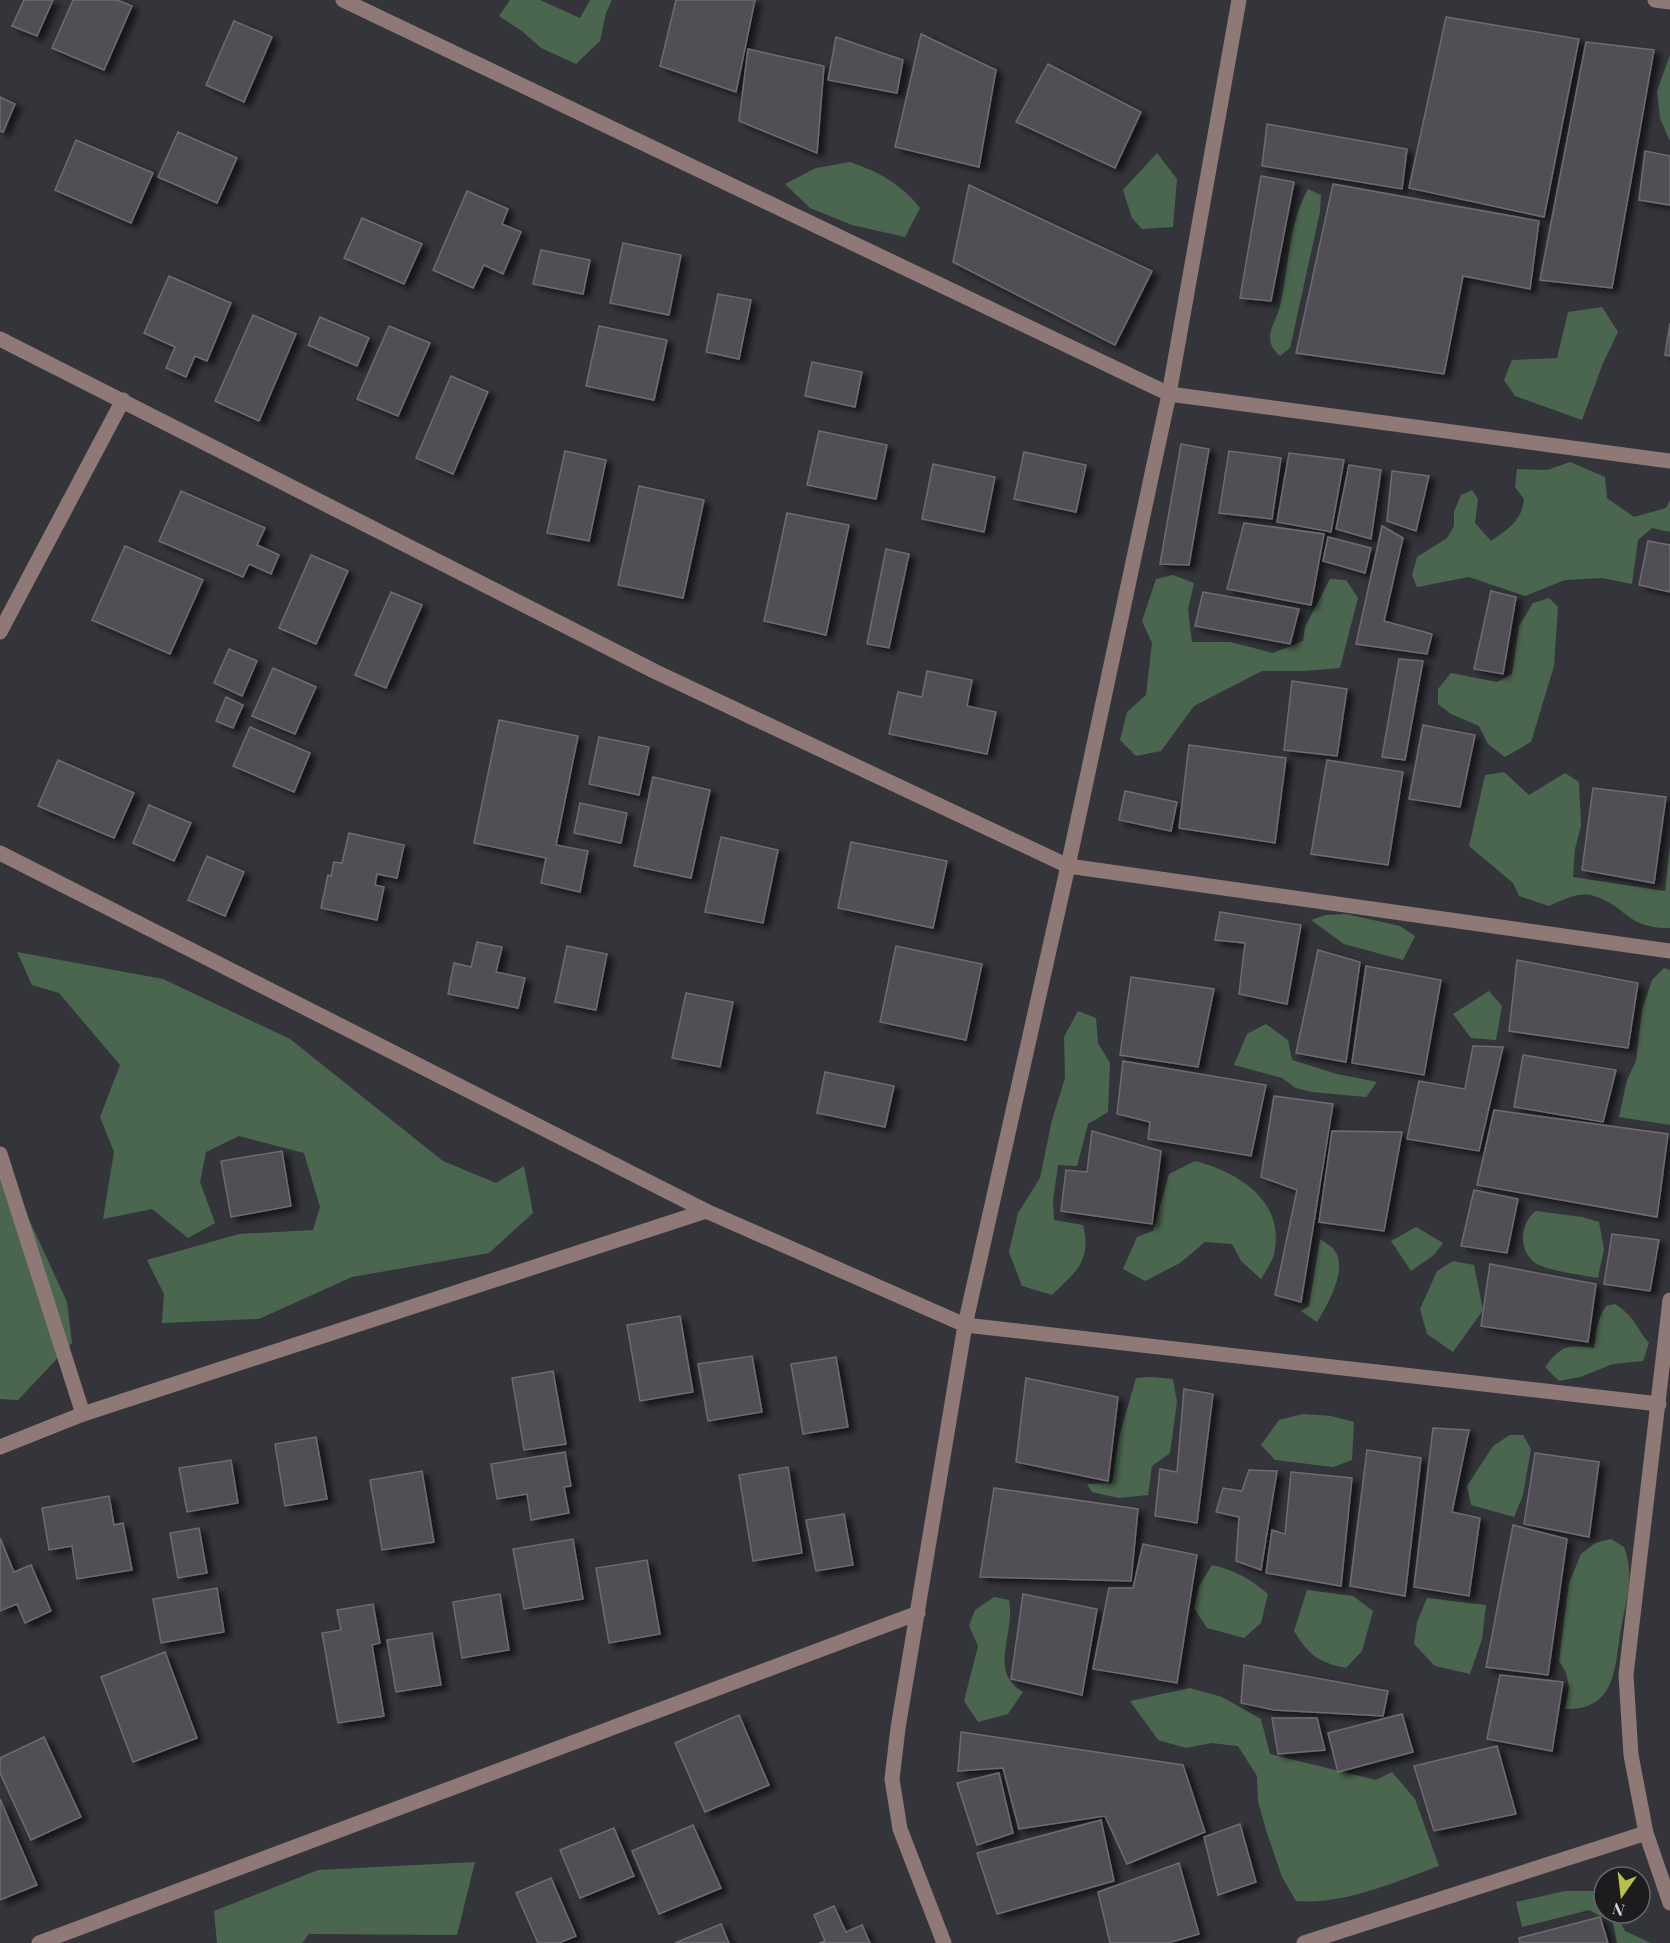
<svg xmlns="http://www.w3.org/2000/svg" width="1670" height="1943" viewBox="0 0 1670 1943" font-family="'Playfair Display',serif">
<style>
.green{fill:#4b664f}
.building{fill:#514f54;stroke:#6d6c71;stroke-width:1.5;filter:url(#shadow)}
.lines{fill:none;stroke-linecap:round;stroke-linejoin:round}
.minor{stroke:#8f7977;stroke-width:15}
</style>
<defs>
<filter id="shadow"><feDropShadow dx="6" dy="4" stdDeviation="3" flood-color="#0009"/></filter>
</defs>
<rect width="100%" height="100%" fill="#34353a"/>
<!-- green -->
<g class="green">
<polygon points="510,0 540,0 580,18 590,0 612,0 606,13 600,41 576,64 541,48 522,31 499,16"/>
<polygon points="1670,55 1670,141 1660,118 1657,91"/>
<polygon points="1157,153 1177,179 1173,227 1142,229 1132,218 1123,190"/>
<path d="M850 162C879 172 901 184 920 208L905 237 852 225 810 208 785 184 816 168Z"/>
<path d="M1308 189 1321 195 1320 212 1290 348 1280 356C1274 350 1270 346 1270 337 1270 328 1278 316 1280 306 1289 267 1288 225 1308 189Z"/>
<polygon points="1602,307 1618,332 1603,363 1582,420 1515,396 1504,380 1512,360 1557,358 1568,312"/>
<path d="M1570 462 1605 477 1607 498 1634 517 1666 508 1670 500V532L1652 528 1638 540 1632 584 1602 578 1565 580 1525 596 1469 577 1417 587 1412 575 1417 557 1447 538 1454 526V512L1461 495 1472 490 1478 499 1475 523 1491 541C1508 529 1522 521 1524 499L1515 487 1517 469 1547 470Z"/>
<polygon points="1173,575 1194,583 1188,610 1192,642 1230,642 1273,653 1303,641 1305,627 1330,579 1346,580 1358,598 1340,668 1304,671 1262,671 1194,706 1161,751 1136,756 1120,740 1127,712 1146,695 1152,643 1142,621 1156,579"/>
<polygon points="1549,598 1558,607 1554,666 1531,742 1505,757 1488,744 1479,726 1451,714 1438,704 1438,689 1451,673 1497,682 1512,674 1519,626 1533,603"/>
<path d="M1504 772 1529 795 1565 773 1579 782 1581 826 1575 849 1573 877 1665 891 1670 846V928C1626 929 1626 905 1594 896 1580 891 1562 900 1549 906L1519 896 1513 883 1469 846 1485 775Z"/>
<polygon points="1346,914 1400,926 1415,936 1403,960 1344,944 1311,920 1326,915"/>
<polygon points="17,952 163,979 290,1039 443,1161 496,1183 524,1166 533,1213 489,1253 352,1277 259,1319 162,1323 164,1294 147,1260 239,1234 313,1230 320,1207 304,1153 239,1136 206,1152 200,1182 215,1223 188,1238 152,1209 103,1219 114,1152 100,1117 120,1065 59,993 32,985"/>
<polygon points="1664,968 1670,970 1670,1125 1619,1117 1627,1080 1636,1061 1642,1010 1652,980"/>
<polygon points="1489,991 1502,1006 1496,1040 1471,1038 1453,1014"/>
<path d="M1078 1011 1096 1018 1098 1043 1110 1063 1108 1112 1088 1124 1077 1166 1058 1165 1053 1201 1054 1220 1083 1225C1092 1260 1076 1272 1052 1295L1022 1286 1009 1252 1018 1213 1040 1178 1052 1120 1065 1078 1064 1037Z"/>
<polygon points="1266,1024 1288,1040 1292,1060 1337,1074 1377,1082 1366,1097 1312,1092 1296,1088 1282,1078 1234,1065 1247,1034"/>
<polygon points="0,1156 67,1302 72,1343 18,1400 0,1399"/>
<path d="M1195 1161C1238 1172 1286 1201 1274 1254 1272 1262 1266 1271 1261 1279L1241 1261 1232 1244 1205 1242 1180 1263 1145 1281 1123 1269 1137 1237 1153 1231 1169 1174Z"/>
<path d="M1536 1211 1582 1217 1599 1222 1604 1249 1598 1278C1582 1275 1550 1271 1537 1264 1517 1252 1520 1222 1536 1211Z"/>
<polygon points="1416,1227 1443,1243 1434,1255 1411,1271 1391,1241"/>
<path d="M1320 1239C1325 1243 1332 1246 1335 1251 1348 1270 1327 1306 1317 1322L1301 1311 1309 1306Z"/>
<polygon points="1453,1261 1474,1265 1483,1310 1453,1352 1427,1334 1420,1309 1437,1271"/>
<path d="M1615 1304C1636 1318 1634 1325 1649 1343L1643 1361 1613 1364 1580 1377 1559 1381 1545 1367C1562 1345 1567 1345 1594 1348 1596 1333 1597 1319 1606 1306Z"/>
<polygon points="1150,1377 1173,1379 1177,1402 1170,1453 1152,1466 1148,1495 1119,1498 1092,1492 1087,1484 1112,1483 1119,1437 1136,1378"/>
<polygon points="1303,1414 1331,1416 1354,1422 1352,1460 1333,1467 1275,1460 1261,1445 1279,1420"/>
<polygon points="1510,1435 1523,1435 1531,1449 1523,1495 1514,1517 1471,1505 1467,1486 1493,1446"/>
<path d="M1611 1539 1624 1547C1635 1576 1626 1600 1621 1629 1614 1668 1617 1710 1565 1709L1569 1687 1566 1672 1559 1661 1569 1583 1581 1554 1595 1543Z"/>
<path d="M1212 1565C1234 1570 1251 1579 1268 1594L1261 1623 1244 1638 1207 1628 1194 1608 1199 1586Z"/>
<path d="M1307 1590 1353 1596 1373 1611 1362 1651 1346 1668C1317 1662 1309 1655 1294 1631Z"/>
<path d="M994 1597 1009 1600C1016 1634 987 1671 1023 1692L1008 1714 978 1722 964 1701 978 1646 969 1626 975 1610Z"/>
<polygon points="1427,1598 1486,1605 1482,1639 1470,1674 1435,1666 1414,1644 1417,1622"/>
<path d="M1190 1688 1222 1697 1261 1719 1270 1754 1376 1780 1392 1772 1415 1799 1439 1866C1395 1882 1344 1905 1296 1901L1282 1877 1266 1830 1258 1801 1257 1776 1238 1746 1211 1743 1186 1748 1158 1740 1130 1701Z"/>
<polygon points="475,1862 457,1935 309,1934 302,1943 217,1943 214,1911 318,1870"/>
<polygon points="1565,1891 1599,1891 1604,1897 1604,1913 1616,1913 1625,1931 1651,1943 1617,1943 1613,1923 1589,1910 1522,1927 1516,1902"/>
</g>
<!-- building -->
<g class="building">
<polygon points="24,0 53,0 37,36 12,26"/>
<polygon points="73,0 117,0 132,6 104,70 52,48"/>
<polygon points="676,0 755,0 736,92 660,66"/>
<polygon points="1446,17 1579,39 1544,217 1409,188"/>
<polygon points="234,21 272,37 244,102 206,85"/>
<polygon points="921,34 996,70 979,167 895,147"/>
<polygon points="836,37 903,60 897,93 828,80"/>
<polygon points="1586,42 1654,50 1612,288 1540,280"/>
<polygon points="748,49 824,66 817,153 739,121"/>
<polygon points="1048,64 1141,112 1115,168 1016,122"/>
<polygon points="0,97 15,104 3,132 0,131"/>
<polygon points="1267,124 1407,149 1402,189 1262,166"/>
<polygon points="178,132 237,158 217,203 158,177"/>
<polygon points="76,140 153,173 131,223 55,190"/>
<polygon points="1645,151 1670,156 1670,205 1639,200"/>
<polygon points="1261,176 1294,182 1271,301 1240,298"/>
<polygon points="1333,184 1539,221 1530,289 1463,276 1444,374 1296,353"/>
<polygon points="969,185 1152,271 1115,345 953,262"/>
<polygon points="467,191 508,209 502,224 521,232 503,274 484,265 473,288 433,270"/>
<polygon points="362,218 422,244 404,284 344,258"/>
<polygon points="623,243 681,255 669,315 610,303"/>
<polygon points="541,250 590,260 583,294 533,284"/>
<polygon points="169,276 231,303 207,361 195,356 186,377 166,368 175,347 144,333"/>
<polygon points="718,294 751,300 739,359 706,352"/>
<polygon points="253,315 296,334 259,421 215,401"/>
<polygon points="320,317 369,338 357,366 308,345"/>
<polygon points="1670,323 1670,356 1665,355"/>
<polygon points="389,326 430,343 398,416 357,399"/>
<polygon points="599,326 667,340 654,400 586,386"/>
<polygon points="812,362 862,372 855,407 805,396"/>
<polygon points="451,376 488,392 453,474 416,458"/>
<polygon points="819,431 887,445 876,499 807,485"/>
<polygon points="1181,444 1209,449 1189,565 1160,564"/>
<polygon points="565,451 606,460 589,541 547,533"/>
<polygon points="1229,451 1281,458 1272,519 1219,513"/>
<polygon points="1024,452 1086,465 1076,512 1014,499"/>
<polygon points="1289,453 1344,460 1331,532 1277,522"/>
<polygon points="933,464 995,477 984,532 922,519"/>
<polygon points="1349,465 1381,470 1371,539 1336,529"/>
<polygon points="1392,471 1429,476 1416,531 1387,521"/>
<polygon points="639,486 704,500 683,598 618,585"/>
<polygon points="181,491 265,528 257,545 279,555 271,574 249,564 243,577 159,541"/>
<polygon points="787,513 849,525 826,635 764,621"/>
<polygon points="1244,523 1324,534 1311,605 1227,589"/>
<polygon points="1382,526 1403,538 1384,621 1432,634 1427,654 1356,644"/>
<polygon points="1328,537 1371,548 1365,573 1323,561"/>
<polygon points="1648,541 1670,545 1670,592 1639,585"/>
<polygon points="125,546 203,580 170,654 92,620"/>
<polygon points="886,549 909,554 889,648 867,644"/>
<polygon points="311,555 348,571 316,644 279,628"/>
<polygon points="1491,591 1516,597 1503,674 1474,669"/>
<polygon points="391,592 422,605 386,688 355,675"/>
<polygon points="1203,592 1299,609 1290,644 1195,626"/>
<polygon points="229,649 257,661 242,696 214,683"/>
<polygon points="1399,659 1423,661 1405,760 1382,757"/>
<polygon points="273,668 316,687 295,734 252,716"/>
<polygon points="927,671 972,680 967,706 996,712 987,754 889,734 898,692 922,697"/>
<polygon points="1292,681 1347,689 1337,756 1284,750"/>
<polygon points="226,697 243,705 233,728 216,721"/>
<polygon points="499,720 578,736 556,845 588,851 580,892 541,883 546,858 474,843"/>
<polygon points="1423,725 1475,735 1460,807 1409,799"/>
<polygon points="250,727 310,753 294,792 233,766"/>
<polygon points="599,737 649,747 639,795 589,784"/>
<polygon points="1189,745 1286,758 1275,843 1179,828"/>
<polygon points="58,760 134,793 114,838 38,806"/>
<polygon points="1327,760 1403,772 1388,865 1311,854"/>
<polygon points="653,777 710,790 691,878 634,866"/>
<polygon points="1593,788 1666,797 1654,883 1582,870"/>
<polygon points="1125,791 1177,802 1171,831 1119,820"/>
<polygon points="580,803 627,813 621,843 574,833"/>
<polygon points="149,805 191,823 174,861 133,843"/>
<polygon points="349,833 404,845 397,878 377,874 375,885 384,887 377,920 321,908 328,875 331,876 334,862 342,863"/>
<polygon points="721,837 778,850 763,923 705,912"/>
<polygon points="851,842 947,861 933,928 838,908"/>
<polygon points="207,856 244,872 225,916 188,900"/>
<polygon points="1220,912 1301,925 1287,1004 1239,994 1245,943 1215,940"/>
<polygon points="477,942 502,947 496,972 525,978 518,1008 448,994 454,963 471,967"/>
<polygon points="567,946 607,954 596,1010 555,1002"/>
<polygon points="896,946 982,964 966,1040 880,1022"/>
<polygon points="1318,950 1360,962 1346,1062 1296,1053"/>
<polygon points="1517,960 1638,983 1628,1048 1509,1031"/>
<polygon points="1366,966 1441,980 1424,1075 1352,1063"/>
<polygon points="1131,977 1214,989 1198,1067 1120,1055"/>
<polygon points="686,993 733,1002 720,1067 672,1058"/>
<polygon points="1473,1046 1503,1047 1479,1151 1407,1139 1419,1081 1465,1089"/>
<polygon points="1523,1055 1616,1070 1603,1122 1514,1107"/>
<polygon points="1123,1061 1266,1085 1251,1156 1148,1139 1150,1122 1117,1114"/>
<polygon points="825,1072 894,1086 885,1127 817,1113"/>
<polygon points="1274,1096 1333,1104 1301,1302 1275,1295 1297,1190 1261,1177"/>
<polygon points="1494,1110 1668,1134 1657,1217 1477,1185"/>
<polygon points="1092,1131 1161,1151 1152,1224 1061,1211 1066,1170 1087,1172"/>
<polygon points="1332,1131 1402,1132 1384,1231 1319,1222"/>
<polygon points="282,1151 291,1206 231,1217 221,1161"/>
<polygon points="1474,1190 1518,1199 1507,1253 1461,1246"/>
<polygon points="1612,1234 1659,1240 1650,1291 1604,1284"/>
<polygon points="1490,1264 1596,1284 1588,1342 1481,1326"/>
<polygon points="680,1316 693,1392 640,1401 627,1325"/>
<polygon points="752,1356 762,1412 708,1421 698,1364"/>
<polygon points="836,1357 848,1427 803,1434 791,1364"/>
<polygon points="553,1371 566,1444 524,1450 512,1378"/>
<polygon points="1026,1378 1118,1397 1108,1481 1016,1462"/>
<polygon points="1184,1389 1213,1394 1197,1523 1155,1516 1160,1469 1177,1472"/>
<polygon points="1433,1428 1469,1430 1452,1512 1480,1518 1469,1596 1414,1587"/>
<polygon points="316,1437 327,1499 285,1506 275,1444"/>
<polygon points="1367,1450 1421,1458 1405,1596 1350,1586"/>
<polygon points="565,1452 571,1486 564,1487 569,1513 531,1520 527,1494 497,1499 491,1464"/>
<polygon points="1535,1453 1599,1462 1589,1537 1524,1524"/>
<polygon points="231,1460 238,1503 187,1512 179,1468"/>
<polygon points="788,1467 802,1553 753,1561 739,1475"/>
<polygon points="1249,1470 1277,1471 1261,1570 1236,1561 1239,1517 1216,1512 1223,1488 1242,1491"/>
<polygon points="422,1471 434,1542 382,1550 370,1480"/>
<polygon points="1291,1472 1352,1478 1341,1586 1266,1573 1272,1530 1285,1534"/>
<polygon points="994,1488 1138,1509 1131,1581 980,1577"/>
<polygon points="109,1496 114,1525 123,1523 132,1570 77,1579 72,1546 49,1550 42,1508"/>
<polygon points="844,1514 853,1565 816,1571 806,1520"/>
<polygon points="1513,1525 1567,1539 1548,1675 1486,1667"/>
<polygon points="199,1528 207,1573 178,1578 170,1533"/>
<polygon points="0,1538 14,1572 31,1565 51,1611 25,1623 17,1604 0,1611"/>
<polygon points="573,1539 583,1599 524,1609 513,1549"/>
<polygon points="1143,1544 1197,1555 1177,1683 1093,1669 1109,1588 1133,1588"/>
<polygon points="647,1560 660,1634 609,1643 596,1568"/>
<polygon points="217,1588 224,1632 161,1643 153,1599"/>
<polygon points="500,1594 509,1650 462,1658 453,1602"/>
<polygon points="1023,1594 1097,1609 1082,1695 1011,1679"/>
<polygon points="373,1604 380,1643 372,1645 384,1716 338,1723 322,1633 341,1630 337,1610"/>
<polygon points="432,1633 441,1685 396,1692 387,1640"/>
<polygon points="165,1652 197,1738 133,1762 101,1677"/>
<polygon points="1244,1665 1388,1691 1383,1716 1274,1710 1241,1703"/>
<polygon points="1500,1675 1563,1682 1552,1751 1487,1739"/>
<polygon points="1402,1714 1413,1752 1338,1772 1328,1733"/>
<polygon points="739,1715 769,1785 705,1812 675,1743"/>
<polygon points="1272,1718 1317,1718 1325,1750 1278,1754"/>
<polygon points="961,1732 1183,1765 1205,1832 1127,1864 1105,1816 1019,1829 1003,1768 958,1771"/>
<polygon points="44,1737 81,1817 31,1840 0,1773 0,1758"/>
<polygon points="1497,1746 1516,1814 1434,1831 1414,1766"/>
<polygon points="999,1773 1013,1833 977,1845 957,1783"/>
<polygon points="0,1799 37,1885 0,1900"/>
<polygon points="1101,1820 1114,1881 997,1914 977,1853"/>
<polygon points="1240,1824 1256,1882 1218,1895 1204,1837"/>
<polygon points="693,1825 721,1888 659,1914 632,1851"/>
<polygon points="614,1828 634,1876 580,1898 560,1850"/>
<polygon points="1179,1863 1199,1934 1168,1943 1110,1943 1098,1892"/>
<polygon points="551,1878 576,1936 559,1943 538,1943 516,1893"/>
<polygon points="834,1906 846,1932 862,1925 870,1943 819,1943 825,1941 814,1915"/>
<polygon points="1600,1917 1608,1943 1520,1943 1519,1938"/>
<polygon points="721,1924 729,1943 675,1943"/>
</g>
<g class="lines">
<!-- minor -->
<g class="minor">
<polyline points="343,0 1169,394 1670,461"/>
<polyline points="1655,0 1670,2"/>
<polyline points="0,339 656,672 1068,866 1670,951"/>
<polyline points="0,632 123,400"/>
<polyline points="0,853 706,1211 965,1325 1659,1404"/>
<polyline points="0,1154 83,1414"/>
<polyline points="1670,1300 1626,1675 1631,1755 1646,1833 1670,1903"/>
<polyline points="0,1447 83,1414 706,1211"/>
<polyline points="39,1943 918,1613"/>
<polyline points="944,1943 900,1829 892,1779 898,1728 965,1325 1068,866 1169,394 1239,0"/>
<polyline points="1304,1943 1646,1833"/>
</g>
</g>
<!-- north arrow -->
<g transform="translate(1622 1895) rotate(194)"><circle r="28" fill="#1c1c1f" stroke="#656669" stroke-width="1.5"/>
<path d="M0-4.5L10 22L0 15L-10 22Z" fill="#b8c147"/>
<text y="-9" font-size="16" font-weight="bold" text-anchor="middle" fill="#d3d4d7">N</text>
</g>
</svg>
